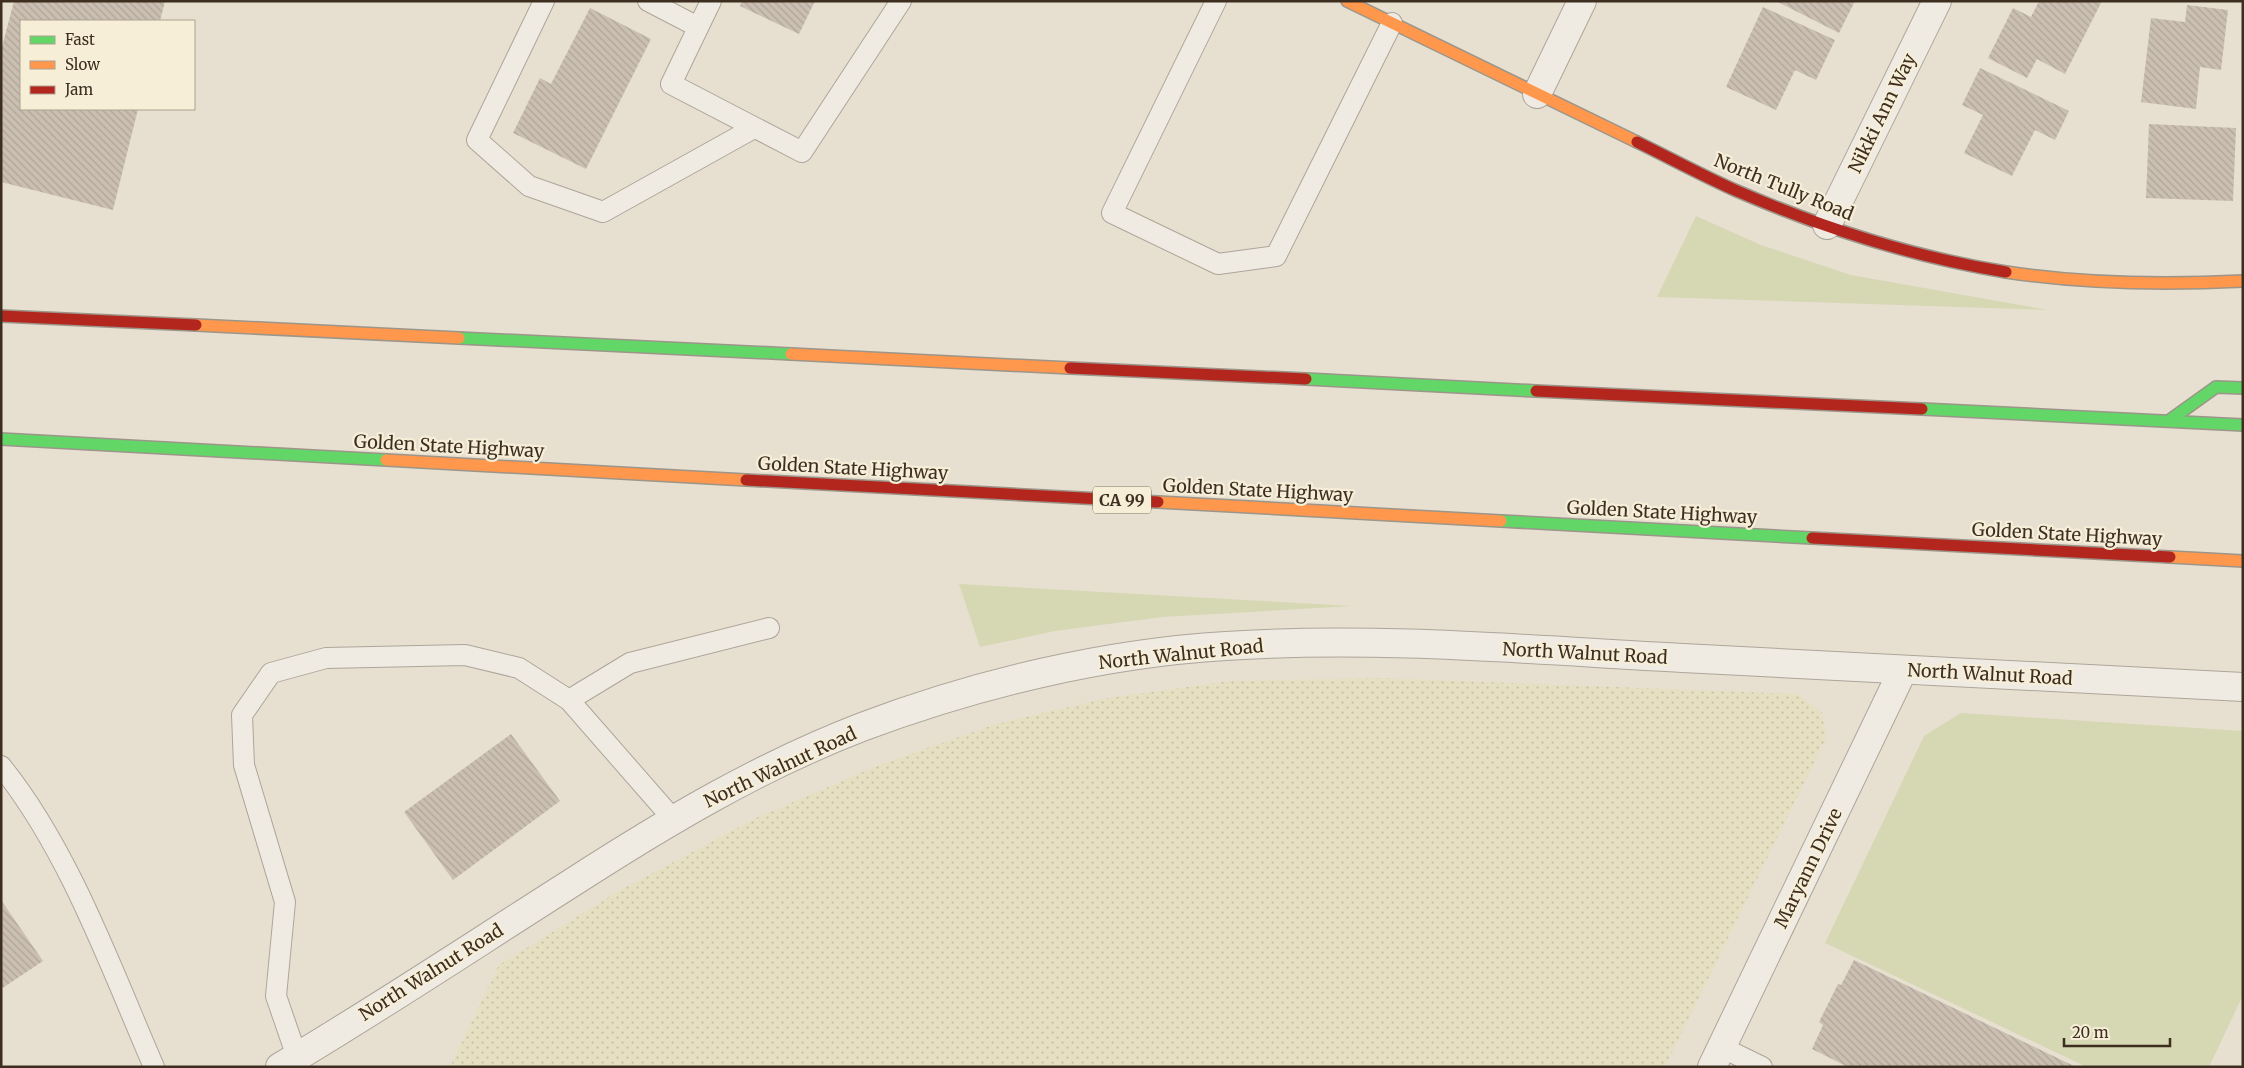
<svg xmlns="http://www.w3.org/2000/svg" width="2244" height="1068" viewBox="0 0 2244 1068" font-family="Merriweather,serif">
<style>
.farmland{fill:url(#farmland-dots)}
.grass{fill:#d6d7b3}
.building{fill:url(#building-back-hatch)}
.lines{fill:none;stroke-linecap:round;stroke-linejoin:round}
.lane-casing{stroke:#ada599;stroke-width:22}
.street-casing{stroke:#ada599;stroke-width:30}
.fast-casing{stroke:#9c958a;stroke-width:14}
.slow-casing{stroke:#9c958a;stroke-width:14}
.jam-casing{stroke:#9c958a;stroke-width:14}
.lane{stroke:#efebe3;stroke-width:20}
.street{stroke:#efebe3;stroke-width:28}
.fast{stroke:#63d668;stroke-width:11}
.slow{stroke:#ff974d;stroke-width:11}
.jam{stroke:#b3261e;stroke-width:11}
.labels{text-anchor:middle;dominant-baseline:central;stroke-width:4.5;stroke-linejoin:round;paint-order:stroke}
.shield{fill:#f7eed8;stroke:#756857;stroke-width:1}
.shield-label{font-size:16px;font-weight:bold;fill:#3d2e20}
.street-label{font-size:18px;fill:#3d2e20;stroke:#f7eed8}
</style>
<defs>
<pattern id="farmland-dots" width="8" height="8" patternUnits="userSpaceOnUse" patternTransform="scale(1.25)"><rect width="8" height="8" fill="#e6dfc2"/><path d="M2 2h.1M6 6h.1" fill="none" stroke="#c6c0a6" stroke-width="1.8" stroke-linecap="round"/></pattern>
<pattern id="building-back-hatch" width="6" height="6" patternUnits="userSpaceOnUse" patternTransform="scale(1.25)"><rect width="6" height="6" fill="#cbbfb2"/><path d="M-1 5l2 2M0 0l6 6M5-1l2 2" fill="none" stroke="#afa499"/></pattern>
</defs>
<rect width="100%" height="100%" fill="#e7e0d1"/>
<!-- farmland -->
<polygon class="farmland" points="1380,678 1797,694 1822,712 1826,738 1665,1067 450,1067 499,965 617,892 756,818 879,765 996,724 1108,698 1229,681"/>
<!-- grass -->
<g class="grass">
<polygon points="1696,216 1761,245 1851,275 2048,310 1657,297"/>
<polygon points="959,584 1352,606 1162,617 1055,631 980,647"/>
<polygon points="1961,713 2243,731 2243,995 2209,1067 2087,1067 1825,943 1924,736"/>
</g>
<!-- building -->
<g class="building">
<polygon points="14,1 165,1 160,21 21,21 21,109 138,109 113,210 1,182 1,51"/>
<polygon points="742,1 815,1 799,34 740,6"/>
<polygon points="1776,1 1855,1 1839,33"/>
<polygon points="2039,1 2102,1 2065,74 2037,59 2027,78 1988,58 2013,8 2031,17"/>
<polygon points="2187,5 2228,10 2221,70 2200,67 2196,109 2141,102 2151,18 2185,22"/>
<polygon points="1763,7 1835,40 1816,80 1795,70 1776,110 1726,87"/>
<polygon points="590,8 651,39 586,169 513,133 540,78 551,84"/>
<polygon points="1980,68 2069,111 2055,140 2035,130 2012,176 1964,153 1983,115 1962,105"/>
<polygon points="2149,124 2236,128 2233,201 2146,198"/>
<polygon points="511,734 560,801 453,880 404,812"/>
<polygon points="1,900 43,961 1,989"/>
<polygon points="1854,960 2076,1067 1848,1067 1812,1049 1823,1025 1819,1022 1838,984 1841,985"/>
</g>
<g class="lines">
<!-- lane casing -->
<g class="lane-casing">
<g id="lane">
<polyline points="544,1 477,140 529,186 603,212 754,128"/>
<polyline points="648,1 698,27"/>
<polyline points="711,1 671,84 802,152 901,1"/>
<polyline points="1216,1 1112,213 1218,264 1276,256 1392,23"/>
<polyline points="569,700 630,663 769,628"/>
<path d="M1 766C69 850 111 968 154 1067"/>
<polyline points="1721,1047 1762,1067"/>
<polyline points="297,1057 276,996 285,902 244,765 242,715 271,673 326,658 465,655 519,668 569,700 673,819"/>
</g>
</g>
<!-- street casing -->
<g class="street-casing">
<g id="street">
<polyline points="1537,94 1582,1"/>
<polyline points="1827,225 1937,1"/>
<path d="M280 1067C378 1009 474 945 570 884 663 824 758 767 862 727 976 684 1105 653 1226 646 1378 636 1531 650 1683 658 1869 668 2056 677 2243 687"/>
<polyline points="1712,1067 1903,670"/>
</g>
</g>
<!-- fast casing -->
<g class="fast-casing">
<g id="fast">
<polyline points="459,338 791,354"/>
<polyline points="1306,379 1536,391"/>
<polyline points="1922,409 2243,425"/>
<polyline points="2170,420 2216,387 2243,388"/>
<polyline points="1,439 386,460"/>
<polyline points="1501,521 1812,538"/>
</g>
</g>
<!-- slow casing -->
<g class="slow-casing">
<g id="slow">
<polyline points="1347,1 1637,142"/>
<path d="M2006 272C2085 284 2164 285 2243 281"/>
<polyline points="196,325 459,338"/>
<polyline points="791,354 1070,368"/>
<polyline points="386,460 746,480"/>
<polyline points="1158,502 1501,521"/>
<polyline points="2170,557 2243,561"/>
</g>
</g>
<!-- jam casing -->
<g class="jam-casing">
<g id="jam">
<path d="M1637 142C1670 158 1703 176 1737 191 1823 228 1913 257 2006 272"/>
<polyline points="1,316 196,325"/>
<polyline points="1070,368 1306,379"/>
<polyline points="1536,391 1922,409"/>
<polyline points="746,480 1158,502"/>
<polyline points="1812,538 2170,557"/>
</g>
</g>
<!-- lane -->
<use href="#lane" class="lane"/>
<!-- street -->
<use href="#street" class="street"/>
<!-- fast -->
<use href="#fast" class="fast"/>
<!-- slow -->
<use href="#slow" class="slow"/>
<!-- jam -->
<use href="#jam" class="jam"/>
</g>
<g class="labels">
<!-- shield labels -->
<rect class="shield" x="1093" y="486.5" width="58" height="27" rx="4"/>
<g class="shield-label">
<text x="1122" y="500">CA 99</text>
</g>
<!-- street labels -->
<g class="street-label">
<text transform="translate(1882 113) rotate(-64)">Nikki Ann Way</text>
<text transform="translate(1784 187) rotate(22)">North Tully Road</text>
<text transform="translate(449 446) rotate(3)">Golden State Highway</text>
<text transform="translate(853 468) rotate(3)">Golden State Highway</text>
<text transform="translate(1258 490) rotate(3)">Golden State Highway</text>
<text transform="translate(1662 512) rotate(3)">Golden State Highway</text>
<text transform="translate(2067 534) rotate(3)">Golden State Highway</text>
<text transform="translate(1585 653) rotate(3)">North Walnut Road</text>
<text transform="translate(1181 654) rotate(-6)">North Walnut Road</text>
<text transform="translate(1990 674) rotate(3)">North Walnut Road</text>
<text transform="translate(780 767) rotate(-25)">North Walnut Road</text>
<text transform="translate(1808 868) rotate(-64)">Maryann Drive</text>
<text transform="translate(431 972) rotate(-32)">North Walnut Road</text>
</g>
</g>
<!-- border -->
<rect width="2244" height="1068" fill="none" stroke="#3d2e20" stroke-width="5"/>
<!-- legend -->
<rect x="20" y="20" width="175" height="90" fill="#f7eed8" stroke="#ada18e"/>
<rect x="30" y="36" width="25" height="8" fill="#63d668" stroke="#ada18e"/>
<text x="65" y="45" font-size="15" fill="#3d2e20">Fast</text>
<rect x="30" y="61" width="25" height="8" fill="#ff974d" stroke="#ada18e"/>
<text x="65" y="70" font-size="15" fill="#3d2e20">Slow</text>
<rect x="30" y="86" width="25" height="8" fill="#b3261e" stroke="#ada18e"/>
<text x="65" y="95" font-size="15" fill="#3d2e20">Jam</text>
<!-- scale -->
<path d="M2064 1038v8h106v-8" fill="none" stroke="#3d2e20" stroke-width="2.5"/>
<text x="2072" y="1038" font-size="15" fill="#3d2e20" stroke="#f7eed8" stroke-width="4" paint-order="stroke">20 m</text>
</svg>
